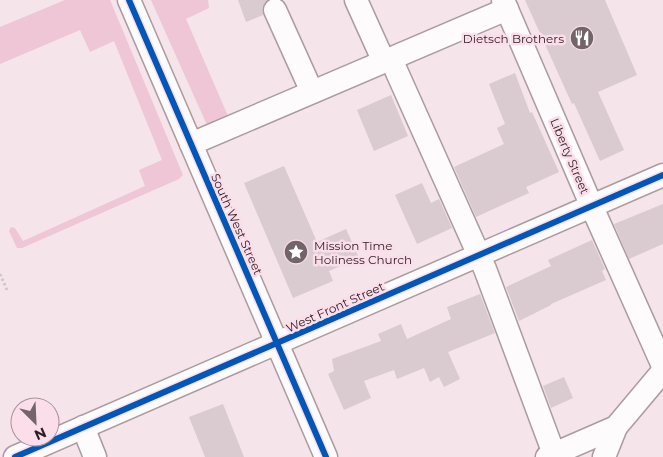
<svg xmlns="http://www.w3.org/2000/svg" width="663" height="457" viewBox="0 0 663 457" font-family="Montserrat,sans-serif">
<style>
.green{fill:#eec6d5}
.building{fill:#dacbd1}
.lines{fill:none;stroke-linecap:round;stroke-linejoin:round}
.minor-casing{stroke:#aa9ca1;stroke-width:25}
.path{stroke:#cfc8cb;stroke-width:3;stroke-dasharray:2.5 2.5;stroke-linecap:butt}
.minor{stroke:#fefbfc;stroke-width:22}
.cycleway-casing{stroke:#fbdee9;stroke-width:9}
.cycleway{stroke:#0057b8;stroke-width:6}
.labels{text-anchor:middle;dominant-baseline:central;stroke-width:5;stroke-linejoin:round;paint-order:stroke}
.poi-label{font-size:12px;fill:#2c1f24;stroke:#fbdee9;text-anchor:end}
.street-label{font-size:12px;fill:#2c1f24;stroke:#fbdee9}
</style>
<rect width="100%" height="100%" fill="#f5e4ea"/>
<!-- green -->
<g class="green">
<polygon points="65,0 110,0 183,175 179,179 22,248 17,248 9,231 11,227 15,228 23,241 145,186 139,170 162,160 114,41 90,52 80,30 0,64 0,27"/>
<polygon points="151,0 208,0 209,8 186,19 228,116 207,125"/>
</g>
<!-- building -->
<g class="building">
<polygon points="238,0 267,0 262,8 263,15 246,22"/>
<polygon points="525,0 605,0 637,75 598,92 624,150 600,161 574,103 572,104"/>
<polygon points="515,73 530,113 532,112 559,172 526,187 529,193 476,217 454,167 504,144 497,128 505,124 489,84"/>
<polygon points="391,95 408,136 374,151 357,110"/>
<polygon points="284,166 317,242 346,229 359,258 329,271 333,281 293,298 244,183"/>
<polygon points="422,183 431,203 439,199 452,228 417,244 395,195"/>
<polygon points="663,204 663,244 629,259 614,224"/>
<polygon points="592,240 605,269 602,271 606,280 551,304 551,305 519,321 506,287 551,266 548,260"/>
<polygon points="480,294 495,333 448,352 460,379 444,387 439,377 430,382 424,368 397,379 394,370 364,381 371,398 344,410 328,374 334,371 332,359 381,341 378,334 401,324 407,339 451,319 447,307"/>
<polygon points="564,377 573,398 551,408 543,386"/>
<polygon points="223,404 244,457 205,457 189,417"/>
</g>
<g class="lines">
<!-- minor casing -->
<g class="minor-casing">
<g id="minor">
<polyline points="129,0 326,457"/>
<polyline points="356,0 384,62"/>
<polyline points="503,0 592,207 663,366"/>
<polyline points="275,10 312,92"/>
<polyline points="391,59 485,269 554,454"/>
<polyline points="191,144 507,9"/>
<polyline points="83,427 95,457"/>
<polyline points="15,457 663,175"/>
<polyline points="547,457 616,427 663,371"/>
<polyline points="604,457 616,427"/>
</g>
</g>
<!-- path -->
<polyline class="path" points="0,274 7,290"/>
<!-- minor -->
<use href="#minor" class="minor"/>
<!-- cycleway casing -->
<g class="cycleway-casing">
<g id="cycleway">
<polyline points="129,0 326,457"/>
<polyline points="15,457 663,175"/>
</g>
</g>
<!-- cycleway -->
<use href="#cycleway" class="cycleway"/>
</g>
<!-- icons -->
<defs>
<g id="restaurant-disc" transform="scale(1.25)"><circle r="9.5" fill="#726469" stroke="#fbdee9"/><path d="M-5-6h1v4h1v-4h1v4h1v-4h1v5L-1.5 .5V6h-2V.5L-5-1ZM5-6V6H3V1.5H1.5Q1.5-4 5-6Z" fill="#fff"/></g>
<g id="sight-disc" transform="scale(1.25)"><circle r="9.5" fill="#726469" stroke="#fbdee9"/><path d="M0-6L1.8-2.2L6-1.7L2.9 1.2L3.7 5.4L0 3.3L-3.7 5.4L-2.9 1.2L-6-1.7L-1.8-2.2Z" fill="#fff"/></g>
</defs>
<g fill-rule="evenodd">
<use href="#restaurant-disc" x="582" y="38"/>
<use href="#sight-disc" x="296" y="252"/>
</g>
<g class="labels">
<!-- poi labels -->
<g class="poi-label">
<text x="564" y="38">Dietsch Brothers</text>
<text x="314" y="245" text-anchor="start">Mission Time<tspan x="314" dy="14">Holiness Church</tspan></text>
</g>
<!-- street labels -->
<g class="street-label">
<text transform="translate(570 156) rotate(67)">Liberty Street</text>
<text transform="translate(237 224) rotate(66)">South West Street</text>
<text transform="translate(335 307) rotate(-24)">West Front Street</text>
</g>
</g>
<!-- north arrow -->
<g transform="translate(35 422) rotate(156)"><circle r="24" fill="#fbdee9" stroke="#a8929a"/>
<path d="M0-4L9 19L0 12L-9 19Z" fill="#726469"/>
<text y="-8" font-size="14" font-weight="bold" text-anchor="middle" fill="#2c1f24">N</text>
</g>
</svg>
